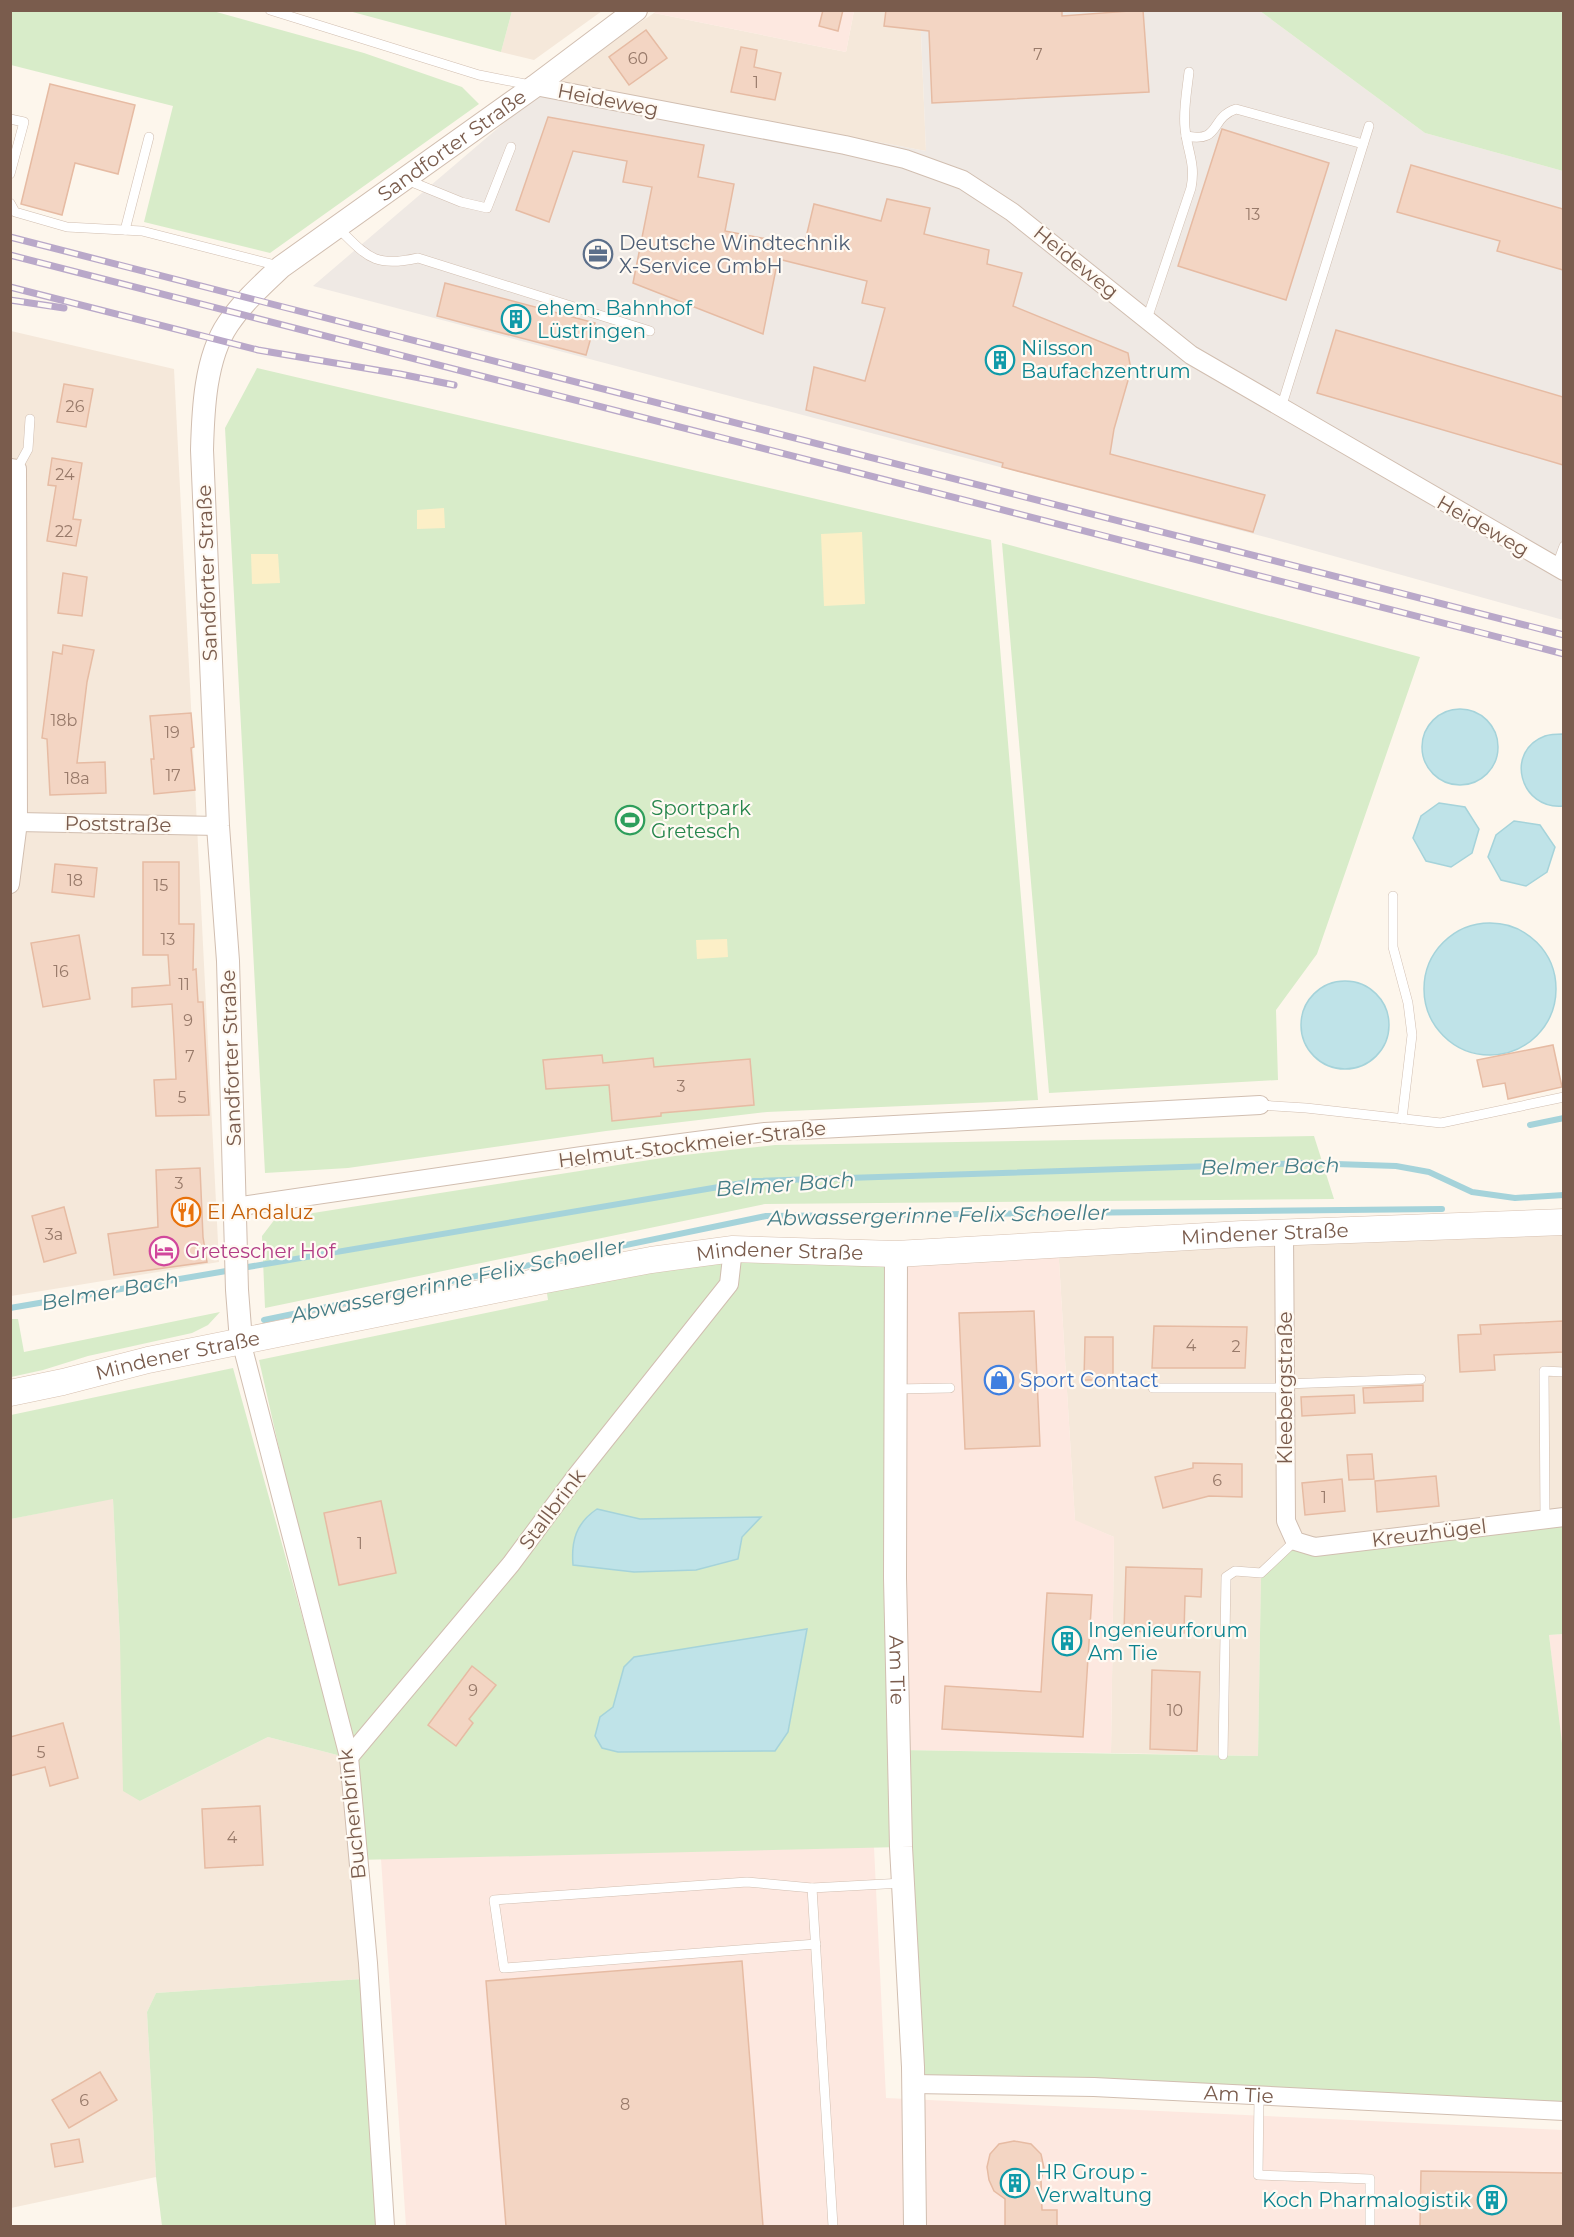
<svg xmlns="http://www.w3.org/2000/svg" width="1574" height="2237" viewBox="0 0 1574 2237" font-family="Montserrat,sans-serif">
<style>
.residential{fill:#f5e8da}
.commercial{fill:#fde8e0}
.industrial{fill:#efe9e4}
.green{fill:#d8ecc9}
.sand{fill:#fcefc7}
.water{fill:#bfe3e8;stroke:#a5d3da;stroke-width:1.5}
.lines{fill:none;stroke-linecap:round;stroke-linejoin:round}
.stream{stroke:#a5d3da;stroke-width:6}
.building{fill:#f3d5c3;stroke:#e6bba3;stroke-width:1.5}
.service-casing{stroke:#d1beb0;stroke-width:10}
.minor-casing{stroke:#d1beb0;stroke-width:20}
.tertiary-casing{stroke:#d1beb0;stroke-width:24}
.secondary-casing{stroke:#d6c0b0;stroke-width:27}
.service{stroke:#fff;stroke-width:9}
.minor{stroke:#fff;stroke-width:18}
.tertiary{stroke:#fff;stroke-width:22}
.secondary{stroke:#fff;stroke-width:26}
.rail-casing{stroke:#b9a8c9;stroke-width:7}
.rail{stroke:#fffaf3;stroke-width:4.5;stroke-dasharray:14;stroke-linecap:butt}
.labels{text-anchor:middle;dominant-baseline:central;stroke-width:4.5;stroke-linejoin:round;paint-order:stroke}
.number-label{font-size:16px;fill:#987a6a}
.street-label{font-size:20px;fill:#7a5c4d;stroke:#fffaf3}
.service-label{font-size:20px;fill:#4e5e75;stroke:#fffaf3;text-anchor:start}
.culture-label{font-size:20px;fill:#0d838f;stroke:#fffaf3;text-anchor:start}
.leisure-label{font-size:20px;fill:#27864d;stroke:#fffaf3;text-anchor:start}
.food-label{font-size:20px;fill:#c56008;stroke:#fffaf3;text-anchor:start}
.hotel-label{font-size:20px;fill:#b23c85;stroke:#fffaf3;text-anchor:start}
.shop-label{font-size:20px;fill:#366cbe;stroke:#fffaf3;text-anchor:start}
.water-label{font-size:21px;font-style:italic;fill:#437c86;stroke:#fffaf3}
</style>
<rect width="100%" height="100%" fill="#fdf6ec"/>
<!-- residential -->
<g class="residential">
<polygon points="512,11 602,11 534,60 501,52"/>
<polygon points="854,11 920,11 926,151 553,81 654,13 846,52"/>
<polygon points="11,331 174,369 219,1262 11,1296"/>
<polygon points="1563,1222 1563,1517 1261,1573 1258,1756 1111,1753 1114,1537 1075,1521 1058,1245"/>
<polygon points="113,1498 120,1641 140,1801 268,1737 341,1756 362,1979 156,1993 147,2012 156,2177 11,2208 11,1519"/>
</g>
<!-- commercial -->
<g class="commercial">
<polygon points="658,10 854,11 846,52 654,13"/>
<polygon points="1058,1244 1075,1520 1114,1537 1111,1753 899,1750 896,1254"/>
<polygon points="1563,1634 1563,1760 1549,1635"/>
<polygon points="874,1847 886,2098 1563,2130 1563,2226 406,2226 381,1859"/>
</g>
<!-- industrial -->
<polygon class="industrial" points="920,11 1260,11 1425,133 1563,171 1563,620 1269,538 313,286 553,81 926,151"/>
<!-- green -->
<g class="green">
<polygon points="11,10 213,11 364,53 462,87 479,104 270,253 144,222 173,106 11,65"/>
<polygon points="349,11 512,11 501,52"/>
<polygon points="1260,11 1563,11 1563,171 1425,133"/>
<polygon points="257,368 991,540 1038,1100 767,1112 606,1131 348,1168 265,1173 225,428"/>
<polygon points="1002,543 1420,657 1317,954 1276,1010 1278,1080 1049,1093"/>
<polygon points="1314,1136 1334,1199 765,1204 265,1308 262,1236 275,1219 675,1156 775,1145"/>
<polygon points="896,1254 899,1750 1258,1756 1261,1573 1295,1541 1563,1517 1563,1634 1549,1635 1564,1760 1563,2111 913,2084 901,1847 357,1860 349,1757 259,1360 548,1300 545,1280 651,1260"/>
<polygon points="220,1312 208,1325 192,1333 88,1356 43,1370 11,1377 11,1319 18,1319 24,1352"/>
<polygon points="233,1368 341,1756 268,1737 140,1801 123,1791 120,1641 113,1499 11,1519 11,1415"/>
<polygon points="362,1979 379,2226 162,2226 156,2177 147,2012 156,1993"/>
</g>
<!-- sand -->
<g class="sand">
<polygon points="444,508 445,528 417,529 417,510"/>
<polygon points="862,532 865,604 824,606 821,534"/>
<polygon points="251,554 278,554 280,583 252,584"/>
<polygon points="727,939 728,957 697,959 696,940"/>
</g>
<!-- water -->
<g class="water">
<circle cx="1460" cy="747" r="38"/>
<path d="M1563 734V806C1520 810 1504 751 1545 736 1551 734 1558 734 1563 734Z"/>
<polygon points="1439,803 1465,807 1479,829 1472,853 1451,867 1426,861 1413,838 1421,816"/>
<polygon points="1514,821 1540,825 1555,847 1547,872 1526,886 1501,880 1488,857 1496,835"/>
<circle cx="1490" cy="989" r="66"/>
<circle cx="1345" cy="1025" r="44"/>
<path d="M597 1509 640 1519 761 1517 742 1537 738 1559 696 1570 634 1572 573 1565C571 1541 576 1523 597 1509Z"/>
<polygon points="807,1629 788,1732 775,1751 618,1752 602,1748 595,1736 600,1717 613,1707 624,1667 634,1657"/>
</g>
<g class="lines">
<!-- stream -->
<g class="stream">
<polyline points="1530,1125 1564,1118"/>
<polyline points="242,1268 754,1181 1306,1163 1396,1166 1429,1172 1472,1192 1515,1198 1564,1195"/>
<polyline points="10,1308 232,1270"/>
<polyline points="264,1320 766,1216 1442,1209"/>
</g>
</g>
<!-- building -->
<g class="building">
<polygon points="823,10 843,10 838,31 819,26"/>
<polygon points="886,10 1062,10 1062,16 1143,10 1149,92 932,103 929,31 884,26"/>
<polygon points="646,30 667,58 629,85 609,57"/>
<polygon points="741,47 757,50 754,67 781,73 775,100 731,92"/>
<polygon points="50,84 135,105 118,174 75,163 62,215 21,204"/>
<polygon points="548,117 704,145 698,177 734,184 725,231 804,246 814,204 881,221 887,199 930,208 924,234 989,250 987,264 1022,273 1013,306 1128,353 1131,370 1114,429 1110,454 1265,495 1253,532 1002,467 1003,463 806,410 814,367 865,381 885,308 862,303 867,281 778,259 763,334 633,283 652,187 623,182 627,161 573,151 549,222 516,210"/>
<polygon points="1222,129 1329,163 1286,300 1178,266"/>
<polygon points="1411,165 1563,209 1563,270 1497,251 1500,241 1397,212"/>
<polygon points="445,283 595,323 586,355 437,316"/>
<polygon points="1336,330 1563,397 1563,465 1317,393"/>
<polygon points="64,384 93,389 86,427 57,422"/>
<polygon points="52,458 82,463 73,519 81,520 76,546 47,541 56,486 48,485"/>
<polygon points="63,573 87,577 82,616 58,613"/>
<polygon points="63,645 94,650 87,682 77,763 105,762 106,793 50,795 47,739 42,738 53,652 62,654"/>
<polygon points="191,713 194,747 191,748 195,790 154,794 151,759 154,759 150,716"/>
<polygon points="143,862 179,862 179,924 194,924 193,970 196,969 198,1002 203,1002 209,1115 156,1116 154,1080 176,1079 174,1038 172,1004 132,1007 132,988 170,985 168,955 143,955"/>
<polygon points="55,864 97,868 94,897 52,892"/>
<polygon points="79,935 90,999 43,1007 31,943"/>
<polygon points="1553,1045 1562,1087 1508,1099 1505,1083 1483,1087 1477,1060"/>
<polygon points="602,1055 603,1063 653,1058 654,1067 750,1059 754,1105 661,1113 661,1116 612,1121 609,1085 546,1089 543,1060"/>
<polygon points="200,1168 203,1237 207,1262 114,1275 108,1234 158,1227 156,1170"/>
<polygon points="64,1207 76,1253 44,1262 32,1216"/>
<polygon points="1034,1311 1040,1446 965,1449 959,1313"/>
<polygon points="1563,1321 1563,1352 1494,1355 1495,1370 1460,1372 1458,1335 1481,1334 1480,1325"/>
<polygon points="1154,1326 1247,1327 1245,1368 1152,1368"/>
<polygon points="1085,1337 1113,1337 1113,1380 1084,1380"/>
<polygon points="1423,1385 1423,1401 1364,1403 1363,1388"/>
<polygon points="1354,1395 1355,1413 1302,1416 1301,1397"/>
<polygon points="1372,1454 1374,1479 1349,1480 1347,1455"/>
<polygon points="1193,1463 1242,1464 1242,1497 1209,1496 1163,1508 1155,1477 1193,1468"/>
<polygon points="1436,1476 1439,1506 1377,1512 1375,1481"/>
<polygon points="1342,1479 1345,1511 1305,1515 1302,1483"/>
<polygon points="381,1501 396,1573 339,1585 324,1513"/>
<polygon points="1126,1567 1202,1569 1201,1597 1185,1596 1184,1633 1124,1631"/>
<polygon points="1047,1593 1092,1595 1083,1737 942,1729 945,1686 1041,1692"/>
<polygon points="472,1666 496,1685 469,1719 473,1723 456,1746 428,1725"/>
<polygon points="1152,1670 1200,1672 1197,1751 1150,1749"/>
<polygon points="63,1723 78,1778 50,1786 45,1767 10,1776 10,1737"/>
<polygon points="260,1806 263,1865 205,1868 202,1809"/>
<polygon points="742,1961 763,2226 506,2226 486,1981"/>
<polygon points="100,2072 117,2100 69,2128 52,2100"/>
<polygon points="79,2139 83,2162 55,2167 51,2144"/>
<polygon points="1014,2141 1031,2144 1041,2154 1044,2168 1041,2180 1042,2210 1057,2210 1057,2226 1005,2226 1005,2199 994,2191 989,2180 987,2167 990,2154 999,2144"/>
<polygon points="1421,2171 1563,2173 1563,2226 1420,2226"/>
</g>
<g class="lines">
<!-- service casing -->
<g class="service-casing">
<g id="service">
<polyline points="270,10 479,75 530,85"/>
<polyline points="10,119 24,122 10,174"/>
<path d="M1186 136C1222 143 1209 118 1236 109L1363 144"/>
<polyline points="407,180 461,202 487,208 511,147"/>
<polyline points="10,203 15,212 67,227 142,231 279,266"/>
<path d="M337 227C367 256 373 268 418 258L650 331"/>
<polyline points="125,230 149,137"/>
<path d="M1147 319 1191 188C1196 163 1187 151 1185 128 1183 110 1187 90 1189 72"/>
<polyline points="1281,408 1369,126"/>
<polyline points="17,469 28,449 30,419"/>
<polyline points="1556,568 1564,546"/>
<polyline points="1393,896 1393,947 1408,1003 1412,1035 1402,1119"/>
<polyline points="1260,1105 1306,1108 1441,1123 1564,1097"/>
<polyline points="1285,1384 1421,1379"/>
<polyline points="1153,1388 1285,1388"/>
<polyline points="895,1389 950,1388"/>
<polyline points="1545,1519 1544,1371 1564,1372"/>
<polyline points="1223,1755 1226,1577 1235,1571 1261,1573 1295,1541"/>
<polyline points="812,1888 833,2226"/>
<polyline points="816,1944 504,1968 494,1900 747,1882 812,1888 903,1883"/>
<polyline points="1259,2096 1258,2175 1370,2179 1370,2226"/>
</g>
</g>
<!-- minor casing -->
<g class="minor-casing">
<g id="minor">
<polyline points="535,86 845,145 905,159 963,180 1012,212 1191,355 1564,571"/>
<polyline points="10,468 17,469 18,822 10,884"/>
<polyline points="18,822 218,826"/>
<polyline points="235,1207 582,1156 765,1132 1260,1105"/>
<polyline points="1284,1233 1286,1521 1295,1541 1315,1547 1564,1517"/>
<polyline points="241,1341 349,1757 368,1963 385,2226"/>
<polyline points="349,1757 511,1564 577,1475 729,1284 733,1249"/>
<path id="s1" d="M913 2084 1094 2087 1564 2111"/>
</g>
</g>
<!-- tertiary casing -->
<g class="tertiary-casing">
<g id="tertiary">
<path id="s2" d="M896 1254 895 1578 901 1847 913 2067 915 2226"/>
<path id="s3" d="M241 1341 237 1290 228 961 218 826 202 450C203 411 205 358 228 324 243 302 262 285 281 267L535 86 636 10"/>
</g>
</g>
<!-- secondary casing -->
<g class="secondary-casing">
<g id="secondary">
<path id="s4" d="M10 1393 63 1382 148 1360 545 1280 651 1260 733 1249 896 1254 1242 1234 1564 1222"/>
</g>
</g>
<!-- service -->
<use href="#service" class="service"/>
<!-- minor -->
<use href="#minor" class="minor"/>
<!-- tertiary -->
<use href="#tertiary" class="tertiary"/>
<!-- secondary -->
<use href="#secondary" class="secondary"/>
<!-- rail casing -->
<g class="rail-casing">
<g id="rail">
<polyline points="10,237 1564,635"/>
<polyline points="10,255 1564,654"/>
<polyline points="10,287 258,350 400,374 454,385"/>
<polyline points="10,300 64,308"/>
</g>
</g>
<!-- rail -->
<use href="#rail" class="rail"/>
</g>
<!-- icons -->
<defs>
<g id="office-ring" transform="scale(1.5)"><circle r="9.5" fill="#fffaf3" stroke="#5c6f8a" stroke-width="1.5"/><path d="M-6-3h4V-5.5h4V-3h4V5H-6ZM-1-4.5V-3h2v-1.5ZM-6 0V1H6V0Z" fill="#5c6f8a"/></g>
<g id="building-ring" transform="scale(1.5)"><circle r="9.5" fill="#fffaf3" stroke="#0f9aa8" stroke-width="1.5"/><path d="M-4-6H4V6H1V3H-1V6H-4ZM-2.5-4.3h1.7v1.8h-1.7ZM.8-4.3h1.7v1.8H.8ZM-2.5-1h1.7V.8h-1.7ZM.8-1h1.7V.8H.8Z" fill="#0f9aa8"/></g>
<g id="stadium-ring" transform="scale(1.5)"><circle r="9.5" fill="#fffaf3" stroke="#2e9e5b" stroke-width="1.5"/><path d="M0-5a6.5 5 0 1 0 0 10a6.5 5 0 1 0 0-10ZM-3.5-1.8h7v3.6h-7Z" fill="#2e9e5b"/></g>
<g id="restaurant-ring" transform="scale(1.5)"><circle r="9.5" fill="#fffaf3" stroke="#e8710a" stroke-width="1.5"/><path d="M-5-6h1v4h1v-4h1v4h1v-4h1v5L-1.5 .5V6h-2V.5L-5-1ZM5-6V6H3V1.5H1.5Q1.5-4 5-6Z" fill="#e8710a"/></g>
<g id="hotel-ring" transform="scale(1.5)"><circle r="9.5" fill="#fffaf3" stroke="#d1479c" stroke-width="1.5"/><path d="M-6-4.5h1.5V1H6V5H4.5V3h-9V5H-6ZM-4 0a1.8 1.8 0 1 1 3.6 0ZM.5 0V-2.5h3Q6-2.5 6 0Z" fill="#d1479c"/></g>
<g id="shop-ring" transform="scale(1.5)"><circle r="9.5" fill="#fffaf3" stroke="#3f7fe0" stroke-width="1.5"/><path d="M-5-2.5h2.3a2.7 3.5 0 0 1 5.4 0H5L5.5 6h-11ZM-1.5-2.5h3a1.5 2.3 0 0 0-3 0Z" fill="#3f7fe0"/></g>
</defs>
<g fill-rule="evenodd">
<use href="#office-ring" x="598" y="254"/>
<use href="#building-ring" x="516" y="319"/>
<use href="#building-ring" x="1000" y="360"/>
<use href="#stadium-ring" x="630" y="820"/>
<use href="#restaurant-ring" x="186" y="1212"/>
<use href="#hotel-ring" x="164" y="1251"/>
<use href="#shop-ring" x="999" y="1380"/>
<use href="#building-ring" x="1067" y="1641"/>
<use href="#building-ring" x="1015" y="2183"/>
<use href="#building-ring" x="1492" y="2200"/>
</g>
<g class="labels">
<!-- number labels -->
<g class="number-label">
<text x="1038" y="54">7</text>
<text x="638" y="58">60</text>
<text x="756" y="82">1</text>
<text x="1253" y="214">13</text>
<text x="75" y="406">26</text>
<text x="65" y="474">24</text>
<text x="64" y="531">22</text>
<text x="64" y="720">18b</text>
<text x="172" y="732">19</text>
<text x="173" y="775">17</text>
<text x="77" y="778">18a</text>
<text x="75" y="880">18</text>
<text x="161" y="885">15</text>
<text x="168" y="939">13</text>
<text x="61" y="971">16</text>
<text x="184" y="984">11</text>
<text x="188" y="1020">9</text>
<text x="190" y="1056">7</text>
<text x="681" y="1086">3</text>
<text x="182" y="1097">5</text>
<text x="179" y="1183">3</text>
<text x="54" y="1234">3a</text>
<text x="1191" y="1345">4</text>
<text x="1236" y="1346">2</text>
<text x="1217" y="1480">6</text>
<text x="1324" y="1497">1</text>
<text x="360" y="1543">1</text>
<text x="473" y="1690">9</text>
<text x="1175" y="1710">10</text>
<text x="41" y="1752">5</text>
<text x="232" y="1837">4</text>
<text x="84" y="2100">6</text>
<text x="625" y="2104">8</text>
</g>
<!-- street labels -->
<g class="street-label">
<text transform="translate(608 100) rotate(11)">Heideweg</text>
<text stroke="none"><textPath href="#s3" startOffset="1310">Sandforter Straße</textPath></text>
<text transform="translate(1076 262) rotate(39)">Heideweg</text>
<text transform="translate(1483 526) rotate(30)">Heideweg</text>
<text transform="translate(207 573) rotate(-92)">Sandforter Straße</text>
<text transform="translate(118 824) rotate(1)">Poststraße</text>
<text transform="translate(231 1058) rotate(-92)">Sandforter Straße</text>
<text transform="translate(692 1144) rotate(-7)">Helmut-Stockmeier-Straße</text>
<text stroke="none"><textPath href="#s4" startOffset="1270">Mindener Straße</textPath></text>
<text stroke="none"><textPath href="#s4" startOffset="784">Mindener Straße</textPath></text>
<text stroke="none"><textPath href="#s4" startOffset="172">Mindener Straße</textPath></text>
<text transform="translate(1285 1388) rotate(-90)">Kleebergstraße</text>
<text transform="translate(552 1509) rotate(-53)">Stallbrink</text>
<text transform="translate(1429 1533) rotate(-7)">Kreuzhügel</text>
<text stroke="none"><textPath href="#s2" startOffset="416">Am Tie</textPath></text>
<text transform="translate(352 1814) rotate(-96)">Buchenbrink</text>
<text stroke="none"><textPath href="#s1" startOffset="326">Am Tie</textPath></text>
</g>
<!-- service labels -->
<g class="service-label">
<text x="619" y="243">Deutsche Windtechnik<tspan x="619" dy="23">X-Service GmbH</tspan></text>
</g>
<!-- culture labels -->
<g class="culture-label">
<text x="537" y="308">ehem. Bahnhof<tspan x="537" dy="23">Lüstringen</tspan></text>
<text x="1021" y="348">Nilsson<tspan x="1021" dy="23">Baufachzentrum</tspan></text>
<text x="1088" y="1630">Ingenieurforum<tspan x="1088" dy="23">Am Tie</tspan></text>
<text x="1036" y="2172">HR Group -<tspan x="1036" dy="23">Verwaltung</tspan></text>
<text x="1471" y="2200" text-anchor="end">Koch Pharmalogistik</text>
</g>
<!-- leisure labels -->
<g class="leisure-label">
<text x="651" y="808">Sportpark<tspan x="651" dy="23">Gretesch</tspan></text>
</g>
<!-- food labels -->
<g class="food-label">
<text x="207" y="1212">El Andaluz</text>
</g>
<!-- hotel labels -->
<g class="hotel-label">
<text x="185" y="1251">Gretescher Hof</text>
</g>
<!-- shop labels -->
<g class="shop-label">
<text x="1020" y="1380">Sport Contact</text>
</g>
<!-- water labels -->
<g class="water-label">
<text transform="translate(1270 1166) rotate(-1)">Belmer Bach</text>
<text transform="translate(785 1184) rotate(-4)">Belmer Bach</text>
<text transform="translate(938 1215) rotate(-1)">Abwassergerinne Felix Schoeller</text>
<text transform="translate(458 1280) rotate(-12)">Abwassergerinne Felix Schoeller</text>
<text transform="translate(110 1291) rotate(-10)">Belmer Bach</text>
</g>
</g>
<!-- border -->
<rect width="1574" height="2237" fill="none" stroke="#7a5c4d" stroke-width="24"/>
</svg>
